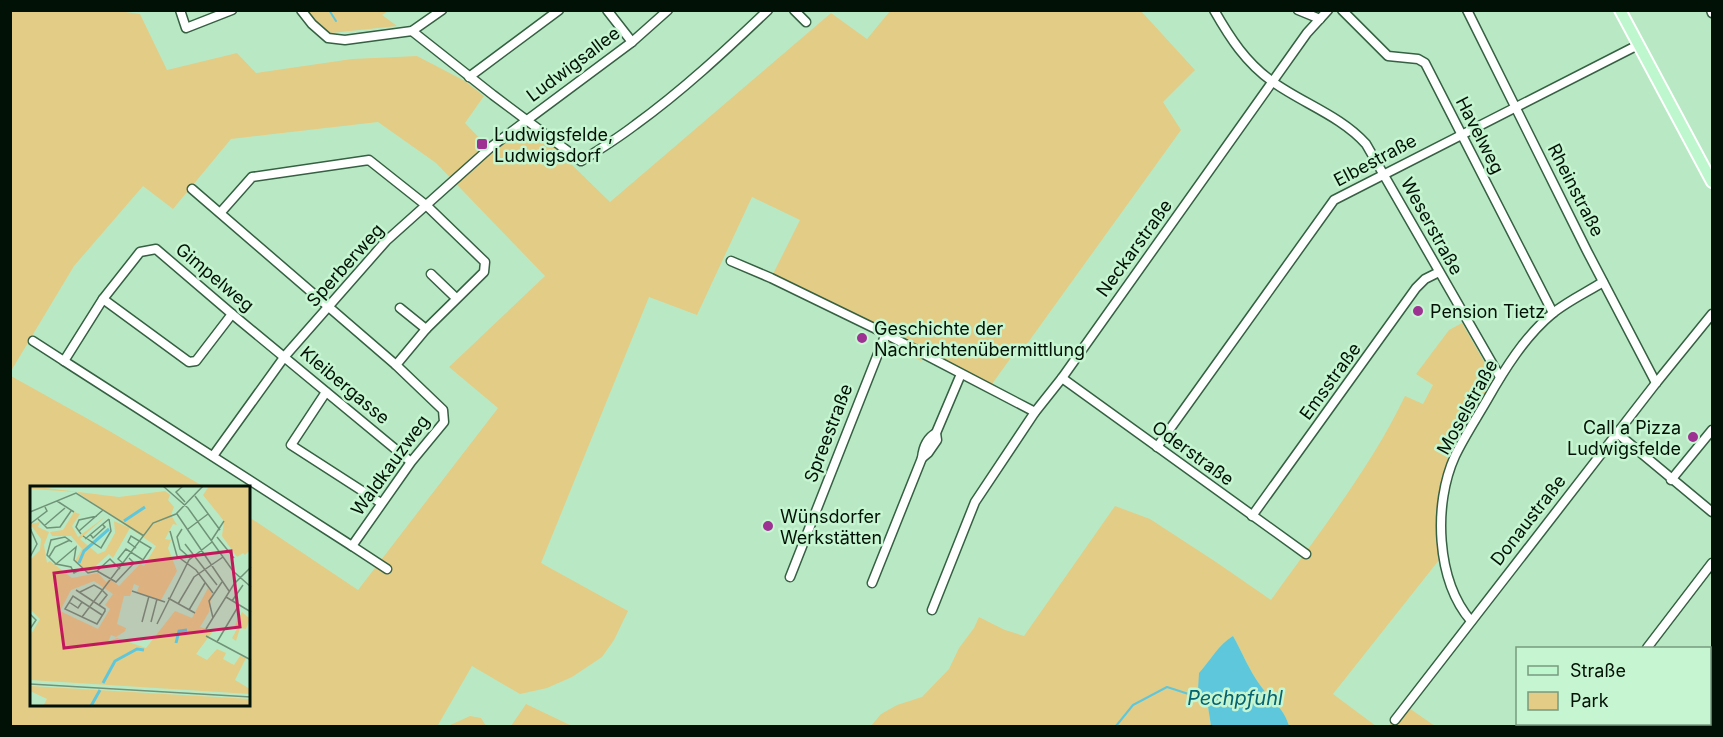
<svg xmlns="http://www.w3.org/2000/svg" width="1723" height="737" viewBox="0 0 1723 737" font-family="Inter,sans-serif">
<style>
.green{fill:#e3cc86}
.water{fill:#5fc7db}
.lines{fill:none;stroke-linecap:round;stroke-linejoin:round}
.stream{stroke:#5fc7db;stroke-width:2}
.minor-casing{stroke:#356042;stroke-width:11}
.major-casing{stroke:#fff;stroke-width:14}
.minor{stroke:#fff;stroke-width:8}
.major{stroke:#bef6cd;stroke-width:10}
.poi-dot{fill:#9d3293;stroke:#c6f6d1;stroke-width:2}
.labels{text-anchor:middle;dominant-baseline:central;stroke-width:5;stroke-linejoin:round;paint-order:stroke}
.street-label{font-size:18px;fill:#021105;stroke:#c6f6d1}
.poi-label{font-size:18px;fill:#021105;stroke:#c6f6d1;text-anchor:start}
.water-label{font-size:20px;font-style:italic;fill:#056270;stroke:#c6f6d1}
.inset-river{fill:none;stroke:#5fc7db;stroke-width:3}
.inset-road{fill:none;stroke:#709378;stroke-width:1.5}
.view{fill:#c2185b;fill-opacity:0.15;stroke:#c2185b;stroke-width:3}
.inset-edge{fill:none;stroke:#021105;stroke-width:3}
</style>
<rect width="100%" height="100%" fill="#b9e9c4"/>
<!-- green -->
<g class="green">
<polygon points="111,10 140,14 167,70 237,53 256,73 352,59 417,56 465,81 484,96 465,123 491,150 526,120 610,202 831,13 867,39 890,11 1141,11 1195,70 1163,102 1181,130 1019,355 1015,352 992,384 926,351 921,361 888,344 847,314 771,278 800,220 752,197 697,315 649,297 541,563 628,611 614,640 602,657 572,677 547,688 520,694 472,666 438,725 442,726 10,726 11,376 106,429 206,488 32,488 32,706 249,706 249,517 358,590 498,408 449,367 545,276 436,163 378,122 231,139 173,209 143,186 74,266 11,371 11,11"/>
<polygon points="305,11 388,11 382,15 397,26 331,33 311,18"/>
<path d="M1462 323 1494 379C1454 441 1427 483 1439 560L1333 694 1376 726H1289C1284 708 1271 701 1260 685 1249 670 1242 652 1233 636 1219 645 1210 661 1199 673L1207 700 1211 726H871L881 714 897 705 922 697 949 669 959 648 974 628 979 617 1005 630 1024 636 1115 506 1150 519 1216 562 1271 600C1318 534 1370 469 1405 396L1423 404 1433 385 1416 374 1449 330Z"/>
<polygon points="1712,661 1712,726 1664,726 1666,724 1710,724 1710,665"/>
<polygon points="526,704 572,726 511,726"/>
<polygon points="1406,706 1435,726 1389,726"/>
<polygon points="470,716 481,718 486,726 448,726"/>
</g>
<!-- water -->
<path class="water" d="M1233 636C1242 652 1249 670 1260 685 1271 701 1284 708 1289 726H1211L1207 700 1198 690 1199 673C1210 661 1219 644 1233 636Z"/>
<g class="lines">
<!-- stream -->
<g class="stream">
<polyline points="329,10 336,21"/>
<polyline points="1116,726 1133,705 1167,687 1207,700"/>
</g>
<!-- minor casing -->
<g class="minor-casing">
<g id="minor">
<polyline points="180,10 186,28 232,10"/>
<polyline points="301,10 312,24 328,38 345,40 412,31 442,10"/>
<polyline points="607,10 632,42"/>
<polyline points="794,10 806,22"/>
<path d="M1214 10C1230 38 1246 63 1273 82 1302 103 1341 116 1366 144L1500 377"/>
<polyline points="1298,10 1320,19"/>
<polyline points="1342,10 1388,56 1418,59 1425,63 1553,313"/>
<polyline points="1467,10 1587,251 1656,383"/>
<polyline points="1711,10 1712,13"/>
<path d="M412 31 493 95 581 161C599 150 618 138 635 125 682 91 725 51 768 10"/>
<polyline points="469,77 559,10"/>
<polyline points="192,189 396,365 443,410 444,422 411,462 352,546 64,361 103,299 140,252 156,249 232,314 411,462"/>
<polyline points="221,212 252,177 369,160 427,206 485,262 484,272 426,329 396,365"/>
<polyline points="731,261 771,278 876,329 1035,412"/>
<polyline points="431,274 456,298"/>
<polyline points="103,299 189,362 196,361 232,314"/>
<polyline points="400,308 426,329"/>
<polyline points="33,341 64,361"/>
<polyline points="1062,378 1306,554"/>
<polyline points="326,392 291,445 381,503"/>
<polyline points="1617,433 1712,512"/>
<polyline points="1157,447 1334,200 1638,45"/>
<polyline points="213,456 285,356 386,241 491,147 632,42 668,10"/>
<polyline points="922,458 928,453 937,440 936,433 961,374"/>
<polyline points="1671,480 1712,430"/>
<polyline points="1252,516 1416,288 1425,279 1439,272"/>
<polyline points="352,546 387,569"/>
<polyline points="790,577 885,336"/>
<path d="M872 583 922 458C923 448 927 438 936 433"/>
<polyline points="932,610 975,502 1035,412 1062,378 1307,33 1328,10"/>
<path d="M1471 621C1436 580 1433 504 1455 456 1464 437 1476 419 1487 400 1504 370 1525 336 1553 313 1568 301 1587 292 1603 282"/>
<polyline points="1647,648 1712,563"/>
<polyline points="1395,720 1656,383 1712,314"/>
<polyline points="1587,726 1589,724"/>
</g>
</g>
<!-- major casing -->
<g class="major-casing">
<polyline id="major" points="1620,10 1712,182"/>
</g>
<!-- minor -->
<use href="#minor" class="minor"/>
<!-- major -->
<use href="#major" class="major"/>
</g>
<!-- markers -->
<g class="poi-dot">
<rect x="476" y="138" width="12" height="12" rx="3"/>
<circle cx="1418" cy="311" r="6"/>
<circle cx="862" cy="338" r="6"/>
<circle cx="1693" cy="437" r="6"/>
<circle cx="768" cy="526" r="6"/>
</g>
<g class="labels">
<!-- street labels -->
<g class="street-label">
<text transform="translate(573 64) rotate(-37)">Ludwigsallee</text>
<text transform="translate(1480 135) rotate(63)">Havelweg</text>
<text transform="translate(1375 160) rotate(-28)">Elbestraße</text>
<text transform="translate(1576 190) rotate(63)">Rheinstraße</text>
<text transform="translate(1432 226) rotate(61)">Weserstraße</text>
<text transform="translate(1134 248) rotate(-54)">Neckarstraße</text>
<text transform="translate(345 265) rotate(-48)">Sperberweg</text>
<text transform="translate(215 277) rotate(40)">Gimpelweg</text>
<text transform="translate(1330 381) rotate(-54)">Emsstraße</text>
<text transform="translate(345 385) rotate(40)">Kleibergasse</text>
<text transform="translate(1467 407) rotate(-61)">Moselstraße</text>
<text transform="translate(828 433) rotate(-69)">Spreestraße</text>
<text transform="translate(1193 453) rotate(36)">Oderstraße</text>
<text transform="translate(390 465) rotate(-54)">Waldkauzweg</text>
<text transform="translate(1528 520) rotate(-52)">Donaustraße</text>
</g>
<!-- poi labels -->
<g class="poi-label">
<text x="494" y="134">Ludwigsfelde,<tspan x="494" dy="21">Ludwigsdorf</tspan></text>
<text x="1430" y="311">Pension Tietz</text>
<text x="874" y="328">Geschichte der<tspan x="874" dy="21">Nachrichtenübermittlung</tspan></text>
<text x="1681" y="427" text-anchor="end">Call a Pizza<tspan x="1681" dy="21">Ludwigsfelde</tspan></text>
<text x="780" y="516">Wünsdorfer<tspan x="780" dy="21">Werkstätten</tspan></text>
</g>
<!-- water labels -->
<g class="water-label">
<text x="1235" y="698">Pechpfuhl</text>
</g>
</g>
<!-- overview -->
<g transform="translate(30 486)">
<rect width="220" height="220" fill="#b9e9c4"/>
<path d="M0 0 89 11 135 5 140 9 138 14 144 21 141 29 147 39 143 38 135 53 141 54 138 62 147 85 131 114 107 106 109 100 104 98 100 110H94L87 138 96 142 95 145 86 151 81 149 78 156 87 152 116 162 145 125 162 132 178 102 182 107 179 126 170 141 183 145 166 168 177 174 187 163 196 167 193 173 204 179 210 170 216 172 205 194 220 203V208L0 194V150L10 133 0 123V74L10 64 11 53 0 38 10 36 8 41 19 46 14 59 17 77 20 75 42 92 68 87 76 96 80 93 89 100 110 78 114 80 126 60 47 6 1 3ZM64 95 83 108 75 119 80 123 68 143 30 125 41 104ZM179 0H220V64L215 69 213 67 207 71 192 50 194 35 173 9ZM44 26 50 28 42 40 48 51 76 30 50 53 68 68 75 65 85 47 84 35 100 42 83 72 79 68 59 86 45 75 52 63 41 50H22L20 46 33 44ZM212 126 220 133 216 143 210 142 206 155 202 152 207 143 204 141ZM0 200 220 213V220H13L17 213 0 205Z" fill="#e3cc86" fill-rule="evenodd"/>
<path class="inset-river" d="M94 35 115 21M49 77 54 65 79 43M146 157 149 145 157 144M73 197 85 175 107 163 114 164M61 220 70 204"/>
<path class="inset-road" d="M133 0 158 22 203 85 221 101M153 0 146 6 155 16M165 10 190 44M27 15 44 26M0 26 46 7 114 50M147 28 199 105M8 33 17 42 30 41 41 25M0 38 17 25 15 21M14 40 35 22M0 42 7 58 0 71M152 43 147 51 150 63 160 72M158 43 178 28M49 45 73 24M140 45 147 70 166 84 183 107M51 48 46 41 49 34 67 30M60 48 63 52 75 41 72 38M53 50 71 62 81 45 79 33M187 51 204 72M55 53 79 33M181 55 194 35M155 58 187 99M19 71 25 61 40 54M26 78 17 69 21 54 35 51 42 56M94 78 88 73 96 63 113 74 121 62 101 50 98 56 106 62M53 82 44 87 41 81 26 78 46 61 44 74 58 87 67 85M67 85 86 96 104 77 99 72M67 85 80 73 90 83M46 104 75 123V125L67 138 35 123 43 110 72 129M102 105 135 116M50 106 64 99 71 103 77 109 69 119M196 111 221 126M138 112 165 127M202 115 213 99M39 116 48 122 52 116M148 118 164 91 193 71M159 124 175 97M0 128 6 134 0 143M52 131 123 37 146 28 173 0M183 132 179 115 192 96M112 136 119 110M121 136 127 113M127 138 159 74 182 56M176 143 204 98 221 81M176 150 221 174M187 156 209 119M0 198 221 211"/>
<path class="view" d="M201 65 210 141 34 162 24 87Z"/>
<rect width="220" height="220" class="inset-edge"/>
</g>
<!-- border -->
<rect width="1723" height="737" fill="none" stroke="#021105" stroke-width="24"/>
<!-- legend -->
<rect x="1516" y="647" width="195" height="78" fill="#c6f6d1" stroke="#789a7f" stroke-width="1.5"/>
<rect x="1528" y="666" width="30" height="9" fill="#bef6cd" stroke="#789a7f" stroke-width="1.5"/>
<text x="1570" y="677" font-size="18" fill="#021105">Straße</text>
<rect x="1528" y="692" width="30" height="18" fill="#e3cc86" stroke="#789a7f" stroke-width="1.5"/>
<text x="1570" y="707" font-size="18" fill="#021105">Park</text>
</svg>
